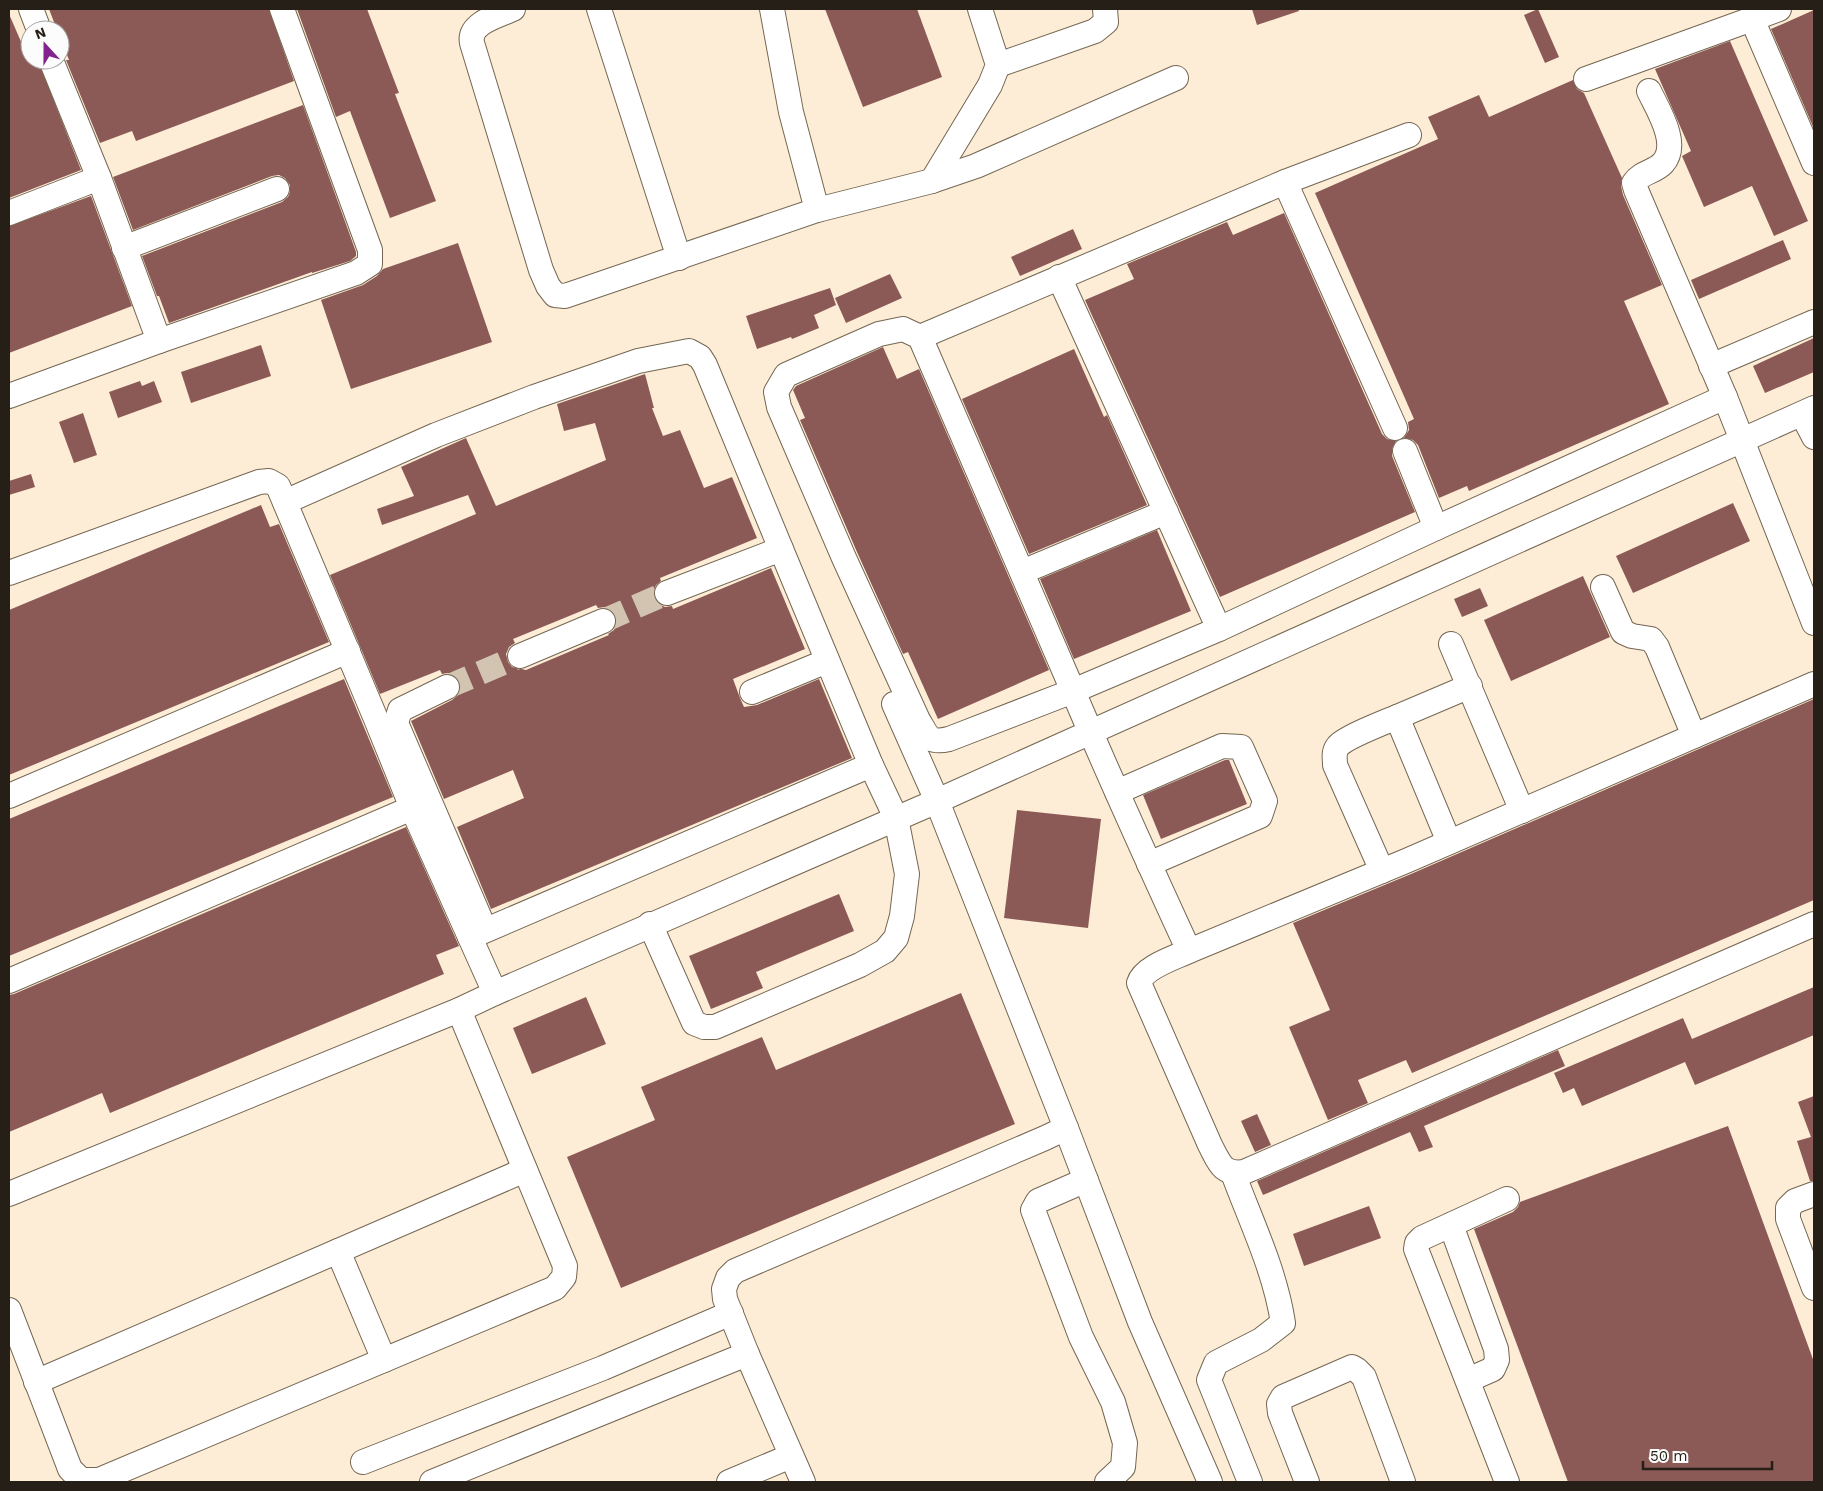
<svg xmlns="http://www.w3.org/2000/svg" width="1823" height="1491" viewBox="0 0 1823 1491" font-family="'Work Sans',sans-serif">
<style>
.building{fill:#8c5a56;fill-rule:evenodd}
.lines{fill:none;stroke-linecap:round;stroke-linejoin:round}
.minor-tunnel{stroke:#d2c4b0;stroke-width:24;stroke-dasharray:24 12;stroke-linecap:butt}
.minor-casing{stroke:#746652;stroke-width:26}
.minor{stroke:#fff;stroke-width:24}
</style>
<rect width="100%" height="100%" fill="#fdedd6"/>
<!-- building -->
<g class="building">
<polygon points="49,9 269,9 294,81 136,141 132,131 100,143 66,60 69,60 60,37 60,30 57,30"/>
<polygon points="297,9 367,9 399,93 395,94 436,201 390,218 350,111 336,117"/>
<polygon points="825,9 917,9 942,77 863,107"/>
<polygon points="1252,9 1298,9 1299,11 1257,25"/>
<polygon points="1538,9 1559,57 1545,63 1524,15"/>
<polygon points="1814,10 1814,129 1771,29"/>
<polygon points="9,14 22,44 30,41 30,60 38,60 81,170 9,198"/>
<polygon points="1730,41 1808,221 1774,236 1752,186 1704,207 1682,156 1691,151 1655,69"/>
<polygon points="1573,80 1577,89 1584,93 1622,178 1621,186 1623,195 1662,285 1624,301 1669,404 1469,491 1467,486 1439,498 1418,445 1413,440 1404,438 1409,430 1408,422 1414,419 1315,193 1438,139 1428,117 1479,95 1489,117"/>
<polygon points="303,105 356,252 356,256 350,261 312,273 312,272 169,323 159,296 157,296 142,256 282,202 288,197 290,192 290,185 285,178 279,175 272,176 133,230 113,177"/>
<polygon points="91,196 132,306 9,353 9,226"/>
<polygon points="1284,213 1382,434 1387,439 1396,441 1392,449 1392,456 1415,512 1220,597 1085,300 1134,279 1127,264 1227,222 1233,235"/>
<polygon points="1073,229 1082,249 1020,276 1011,257"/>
<polygon points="1783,240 1791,259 1699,299 1691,280"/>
<polygon points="458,243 492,342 351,389 321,300 363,285 377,276 383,269"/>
<polygon points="890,274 902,298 846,323 835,298"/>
<polygon points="830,288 836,305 814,315 819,328 792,339 791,337 757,349 746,316"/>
<polygon points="1814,338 1814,372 1765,393 1753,366"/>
<polygon points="261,345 271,376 191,403 181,372"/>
<polygon points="883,347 897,379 919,369 1049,670 938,719 908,652 903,654 857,552 800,420 805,418 793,390 796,386"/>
<polygon points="1074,349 1104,417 1107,415 1147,505 1029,554 962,399"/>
<path d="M645 374 654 408H652L663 436 680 430 704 488 732 477 757 538 660 578 661 581 656 585 654 590V598L659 604 665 607 672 606 673 609 771 568 805 649 733 679 740 698 744 707 757 705 819 679 852 758 491 909 457 827 524 798 513 770 444 799 411 721 452 700 458 695 461 688 459 681 454 675 448 673 442 674 440 670 380 694 330 575 476 514 468 495 382 525 377 509 414 496 401 467 466 438 496 506 606 460 595 423 564 431 557 404ZM596 605 598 608 605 607 611 610 616 616 617 623 614 630 608 634 609 635 526 670 512 667 508 662 506 654 509 647 515 643 513 639Z"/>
<polygon points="140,381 142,386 154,381 162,402 118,418 109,392"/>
<polygon points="83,413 97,455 74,463 59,422"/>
<polygon points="31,474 35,487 9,495 9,481"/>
<polygon points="1733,503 1750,541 1633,593 1616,556"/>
<polygon points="261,505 270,527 279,524 329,642 9,775 9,610"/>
<polygon points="1157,530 1191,611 1074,659 1040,579"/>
<polygon points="1583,576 1610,637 1511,681 1484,620"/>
<polygon points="1480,588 1488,606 1462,617 1454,599"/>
<polygon points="344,679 393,797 9,956 9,819"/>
<polygon points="1814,699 1814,900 1412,1073 1406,1060 1358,1080 1368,1103 1328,1120 1289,1027 1330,1010 1293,923 1411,874"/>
<polygon points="1225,760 1229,760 1247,804 1161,839 1143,795"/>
<polygon points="1017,810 1101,819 1088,928 1004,918"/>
<polygon points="406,827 459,946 436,955 444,974 110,1113 102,1093 9,1132 9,995 14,994"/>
<polygon points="839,894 854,931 756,972 763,988 711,1009 689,956"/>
<polygon points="1814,987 1814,1035 1695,1085 1685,1062 1582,1106 1574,1088 1563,1093 1554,1073 1683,1018 1692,1039"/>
<polygon points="961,993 1015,1124 621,1288 567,1157 655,1120 641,1087 762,1037 776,1070"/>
<polygon points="586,997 606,1044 532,1074 513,1028"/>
<polygon points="1558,1050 1565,1066 1424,1126 1433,1147 1419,1152 1410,1132 1263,1195 1257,1181"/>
<polygon points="1814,1096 1814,1181 1810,1181 1797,1141 1811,1137 1798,1102"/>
<polygon points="1257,1114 1271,1145 1255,1152 1241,1121"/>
<polygon points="1728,1126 1814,1362 1814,1482 1568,1482 1474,1229 1513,1212 1518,1207 1520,1202"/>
<polygon points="1369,1206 1381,1238 1304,1266 1293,1234"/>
</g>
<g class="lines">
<!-- minor-tunnel -->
<g class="minor-tunnel">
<polyline points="603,621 667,593"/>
<polyline points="447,687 520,656"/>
</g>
<!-- minor casing -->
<g class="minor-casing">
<g id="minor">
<polyline points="31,9 39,30"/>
<path d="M513 9C498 16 468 23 472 43L541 270 548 286 555 295 565 296 817 210 791 112 772 9"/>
<polyline points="599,9 679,258"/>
<polyline points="1779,9 1752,19 1814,163"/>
<polyline points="51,60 99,178 159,341"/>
<polyline points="998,65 1095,31 1106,22 1105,9"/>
<polyline points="1586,79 1752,19"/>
<path d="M1649 91C1658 110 1680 144 1663 163 1655 172 1641 172 1634 183L1636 190 1725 397 1814 623"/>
<polyline points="932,181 990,85 998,65 980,9"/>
<polyline points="1285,182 1395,428"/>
<polyline points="817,210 932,181 976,166 1176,78"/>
<polyline points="9,213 99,178"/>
<polyline points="124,248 277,189"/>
<polyline points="1059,277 1219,629"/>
<polyline points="920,337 1285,182 1409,135"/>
<polyline points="1711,366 1814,322"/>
<polyline points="9,396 159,341 356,273 370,264 370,250 282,9"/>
<path d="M1725 397 1436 528 1219 629 1073 691 949 739C928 744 928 736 918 720L844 558 779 407 776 392 786 375 879 334 903 329 920 337 1070 684C1108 774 1148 862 1189 951 1174 958 1144 967 1139 983L1210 1145C1219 1162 1222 1175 1244 1172L1814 924"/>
<polyline points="1802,414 1814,437"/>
<polyline points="1405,451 1436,528"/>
<polyline points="285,502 436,435 534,397 638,361 689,351 700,357 705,365 781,549"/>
<polyline points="1022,572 1166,512"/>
<polyline points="9,573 259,482 269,481 278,486 376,719 412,808 495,993 459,1010 9,1194"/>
<polyline points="1603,587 1623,632 1632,636 1651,639 1657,647 1694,736"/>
<polyline points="1451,644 1522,811"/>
<polyline points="520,656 603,621"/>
<polyline points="447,687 400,710 396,723 485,930"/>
<polyline points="752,692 827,661"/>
<polyline points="894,704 937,801 1066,1128 1140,1322 1210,1482"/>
<polyline points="1397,717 1470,686"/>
<polyline points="1117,792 1222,746 1241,747 1265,801 1260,816 1149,864"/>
<polyline points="9,796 348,651"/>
<path d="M1382 871 1335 765C1335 758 1333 752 1338 746 1346 737 1385 722 1397 717L1449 842"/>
<polyline points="650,924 694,1023 704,1027 715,1027 860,965 885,951 896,938 902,916 907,874 896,818 871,765 781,549 667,593"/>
<polyline points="470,937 871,765"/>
<polyline points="1189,951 1406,861 1814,684"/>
<polyline points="9,981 412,808"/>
<polyline points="495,993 937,801 1814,408"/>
<path d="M1233 1173C1251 1222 1275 1270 1283 1323L1261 1340 1216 1363 1209 1380 1250 1482"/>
<polyline points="1086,1180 1038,1201 1033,1210 1081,1337 1113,1402 1125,1443 1123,1467 1107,1482"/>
<polyline points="1814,1194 1795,1201 1788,1208 1788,1219 1814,1288"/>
<polyline points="1451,1225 1496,1349 1497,1360 1493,1369 1468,1380"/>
<polyline points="338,1251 384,1360"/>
<polyline points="9,1310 70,1469 81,1480 99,1480 555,1288 564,1277 565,1266 459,1010"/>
<polyline points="36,1382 525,1170"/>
<polyline points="363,1462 603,1368 731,1313"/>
<polyline points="432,1482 747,1354"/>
<polyline points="729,1482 791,1456"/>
<polyline points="803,1482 747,1354 725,1299 724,1289 728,1278 735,1271 1045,1138 1066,1128"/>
<polyline points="1307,1482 1280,1413 1279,1404 1283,1397 1352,1367 1357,1370 1364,1377 1403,1482"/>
<polyline points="1507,1482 1416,1249 1417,1243 1422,1238 1507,1199"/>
</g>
</g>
<!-- minor -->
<use href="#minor" class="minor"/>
</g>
<!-- border -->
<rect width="1823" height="1491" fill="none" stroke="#251f17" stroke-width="20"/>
<!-- north arrow -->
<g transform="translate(45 45) rotate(339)"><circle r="24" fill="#fcfcfc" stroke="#a6a4a0"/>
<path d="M0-4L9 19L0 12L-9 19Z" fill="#82228d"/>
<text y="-8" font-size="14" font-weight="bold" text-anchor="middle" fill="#251f17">N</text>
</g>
<!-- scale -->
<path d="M1643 1461v8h129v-8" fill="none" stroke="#251f17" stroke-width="2.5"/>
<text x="1650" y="1461" font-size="15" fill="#251f17" stroke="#fcfcfc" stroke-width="4" paint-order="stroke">50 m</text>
</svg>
